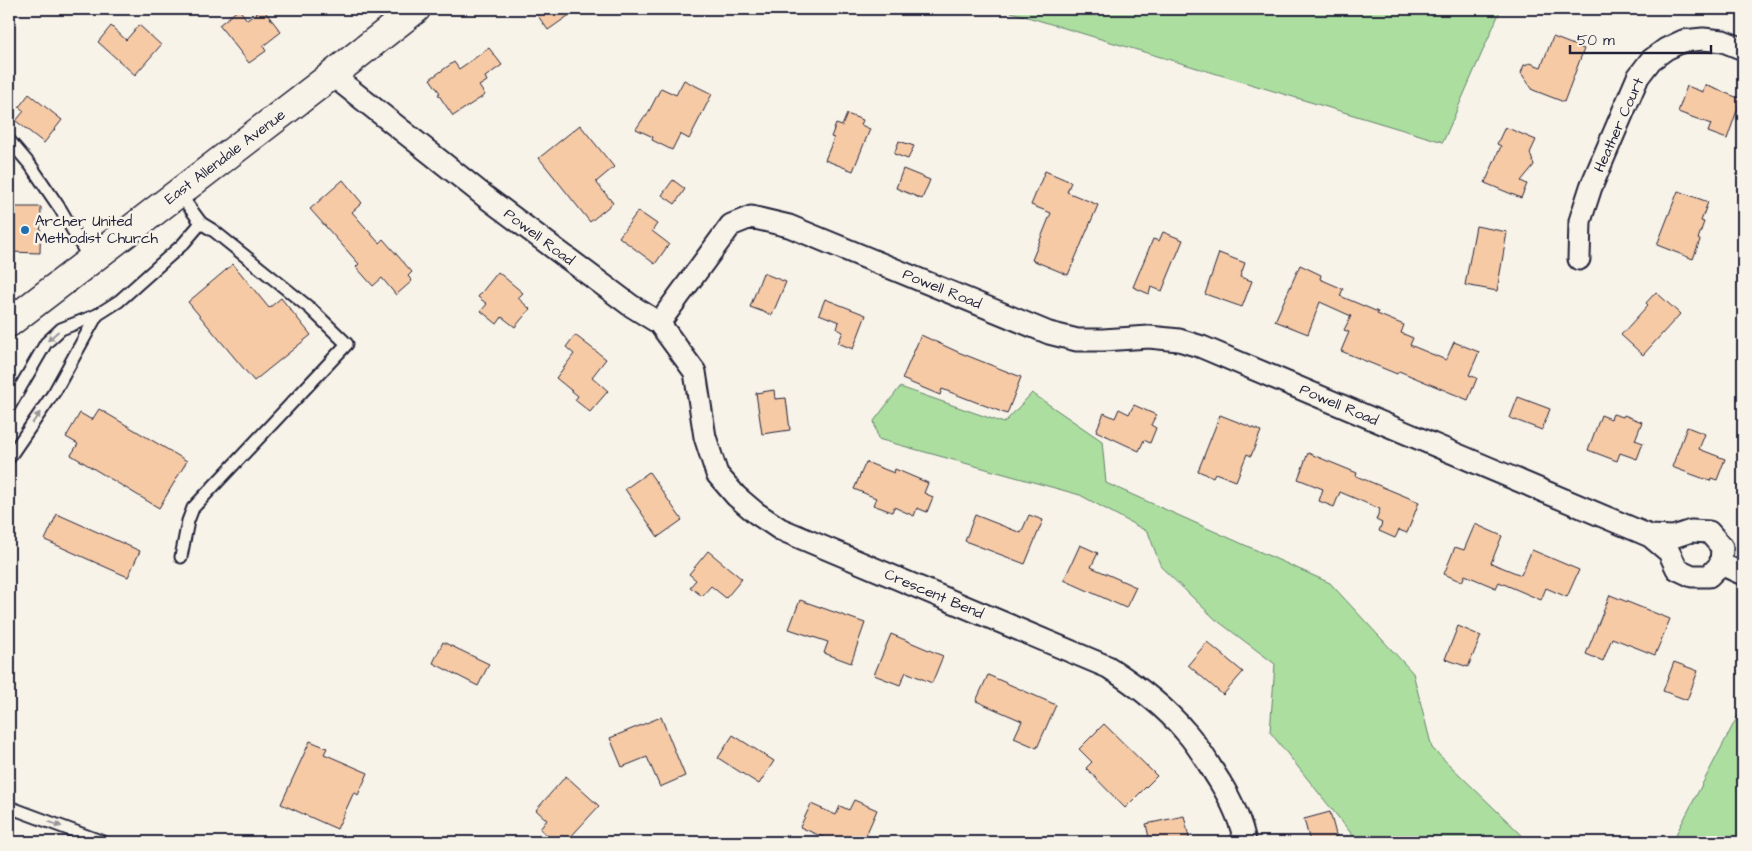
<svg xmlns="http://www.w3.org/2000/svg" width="1752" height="851" viewBox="0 0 1752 851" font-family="'Architects Daughter',sans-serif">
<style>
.green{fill:#abde9f;stroke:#66806d}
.building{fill:#f7caa6;stroke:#22223b}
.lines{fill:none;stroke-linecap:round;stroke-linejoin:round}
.service-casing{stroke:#22223b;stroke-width:15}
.minor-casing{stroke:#22223b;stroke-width:25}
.secondary-casing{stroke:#22223b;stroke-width:31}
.service{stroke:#f7f3e8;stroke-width:11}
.minor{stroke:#f7f3e8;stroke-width:21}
.secondary{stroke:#f7f3e8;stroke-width:28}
.oneway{fill:#97959a}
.poi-dot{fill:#1f6fb2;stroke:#f7f3e8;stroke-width:2}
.labels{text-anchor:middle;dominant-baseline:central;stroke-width:5;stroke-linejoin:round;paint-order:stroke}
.street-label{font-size:15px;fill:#22223b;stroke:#f7f3e8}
.poi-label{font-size:15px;fill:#22223b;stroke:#f7f3e8;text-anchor:start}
</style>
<rect width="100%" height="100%" fill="#f7f3e8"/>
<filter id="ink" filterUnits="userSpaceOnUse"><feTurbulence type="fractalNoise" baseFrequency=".02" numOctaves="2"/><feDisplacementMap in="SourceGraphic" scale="10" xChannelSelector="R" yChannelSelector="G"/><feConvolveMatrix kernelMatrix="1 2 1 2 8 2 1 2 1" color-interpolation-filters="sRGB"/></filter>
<g filter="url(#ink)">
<!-- green -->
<g class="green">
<polygon points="1001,9 1501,9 1443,142"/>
<polygon points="900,387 1004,423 1032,393 1102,441 1106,483 1330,583 1413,673 1432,748 1529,842 1358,842 1270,732 1275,664 1215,619 1161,567 1148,532 1080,495 878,439 874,421"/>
<polygon points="1743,706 1743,842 1672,842"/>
</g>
<!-- building -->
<g class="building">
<polygon points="239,9 247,20 263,9 281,32 263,46 266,51 249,63 219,25"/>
<polygon points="533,9 578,9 548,30"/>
<polygon points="139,25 161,45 135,75 98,42 111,26 126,40"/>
<polygon points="1553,37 1584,49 1564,102 1533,90 1521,73 1524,65 1530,63 1541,67"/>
<polygon points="489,48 502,65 485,77 487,81 479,86 485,95 453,116 438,94 440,93 430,79 454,62 459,69"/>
<polygon points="684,80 712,94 689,139 680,134 672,150 652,140 653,137 636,129 644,117 646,117 661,88 676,95"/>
<polygon points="1705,85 1741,99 1727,139 1708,132 1711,124 1678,112 1687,86 1703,92"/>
<polygon points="29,94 62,120 44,143 16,121 24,111 19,107"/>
<polygon points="847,114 863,120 861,125 870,129 853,171 825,160 834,138 831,137 836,124 842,126"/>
<polygon points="580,125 614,167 596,182 613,203 590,222 539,158"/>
<polygon points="1505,127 1536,140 1530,153 1534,165 1521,181 1527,184 1521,198 1485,183 1501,146 1497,144"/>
<polygon points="899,141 914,146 908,159 894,154"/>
<polygon points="903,169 930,180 922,199 896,188"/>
<polygon points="1045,171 1071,182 1067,192 1098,205 1068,275 1032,260 1051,213 1031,205"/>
<polygon points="343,180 362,203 352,212 379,243 383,239 412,272 408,276 412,281 396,295 382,278 373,286 356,267 359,264 310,209"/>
<polygon points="673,180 685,189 675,204 662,195"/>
<polygon points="1678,191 1708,202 1701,221 1704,222 1698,239 1700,240 1693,259 1657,245"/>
<polygon points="9,207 41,207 40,253 9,252"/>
<polygon points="638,211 657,224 652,231 669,244 655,264 619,237"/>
<polygon points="1476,226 1507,232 1497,291 1465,285"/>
<polygon points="1163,232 1183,240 1162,291 1151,287 1149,294 1133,287 1153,239 1159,241"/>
<polygon points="1219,253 1245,263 1240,277 1252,281 1242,307 1205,294"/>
<polygon points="233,264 269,308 281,298 311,335 254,381 188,302"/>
<polygon points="1300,265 1321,275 1320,279 1343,289 1340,296 1378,312 1377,314 1404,325 1401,333 1413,338 1410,345 1446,360 1454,342 1479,352 1469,375 1477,378 1468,400 1399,371 1397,374 1341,351 1349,332 1344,330 1351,316 1320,302 1308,334 1275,321"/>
<polygon points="498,272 523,293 518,298 530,309 515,327 502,317 497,324 481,311 487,304 478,297"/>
<polygon points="763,273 786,282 772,315 750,307"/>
<polygon points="1656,292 1680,314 1643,355 1621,335 1648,305 1646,303"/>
<polygon points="825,299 866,315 853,349 838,343 843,332 837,329 839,322 819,314"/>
<polygon points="575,335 606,359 592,377 608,391 590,412 575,400 578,396 556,378 574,354 566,347"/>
<polygon points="921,335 958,352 1021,377 1007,414 942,389 940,395 902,379"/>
<polygon points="774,390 775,399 786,398 790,430 762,434 756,393"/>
<polygon points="1518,397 1550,409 1542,430 1510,418"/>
<polygon points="1134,405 1156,415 1151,425 1156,428 1150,443 1144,440 1139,451 1096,431 1104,413 1115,418 1119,409 1129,414"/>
<polygon points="99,409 187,461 159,508 71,455 78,444 66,437 80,413 92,420"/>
<polygon points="1613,414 1623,417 1624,415 1642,422 1635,440 1643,443 1637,459 1620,453 1617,461 1588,450 1601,415 1611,419"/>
<polygon points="1220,415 1261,431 1251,456 1247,454 1236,481 1215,473 1213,477 1198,471"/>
<polygon points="1687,427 1705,434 1699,449 1725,459 1717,480 1711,478 1710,481 1672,467"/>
<polygon points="1308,453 1357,473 1356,476 1419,502 1407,533 1399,530 1395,538 1379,531 1382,523 1376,520 1380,509 1340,492 1334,507 1319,501 1323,489 1298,479"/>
<polygon points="866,462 894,473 895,469 928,483 924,493 933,497 927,512 917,508 914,516 894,507 892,512 873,505 876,498 854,489"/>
<polygon points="649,472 682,520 658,537 625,489"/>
<polygon points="57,514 140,551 128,577 45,540"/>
<polygon points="975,515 1021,533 1029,515 1043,520 1025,564 965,541"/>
<polygon points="1475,524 1502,536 1491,563 1521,575 1532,550 1579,570 1567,597 1546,588 1541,600 1499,582 1496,588 1465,575 1462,582 1444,574 1455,547 1464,550"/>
<polygon points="1080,545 1098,553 1091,567 1136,587 1126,608 1064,580"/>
<polygon points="708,551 742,579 726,598 711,586 702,596 690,587 696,580 689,574"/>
<polygon points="1610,595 1670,619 1655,655 1612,638 1603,661 1586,654"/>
<polygon points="800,600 865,623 851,663 824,653 828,642 789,629"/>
<polygon points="1458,626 1481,636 1468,667 1445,659"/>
<polygon points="891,634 943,656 932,683 906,672 900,685 874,675"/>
<polygon points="443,642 489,664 478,686 433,663"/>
<polygon points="1207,642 1243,672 1223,695 1188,665"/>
<polygon points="1674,662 1698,671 1687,700 1663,691"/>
<polygon points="988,675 1056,705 1037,748 1014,738 1022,721 976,701"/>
<polygon points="661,717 685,776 660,787 647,757 622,767 610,738"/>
<polygon points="1104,724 1157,776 1125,808 1086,768 1092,762 1079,749"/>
<polygon points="733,735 774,761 759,784 718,758"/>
<polygon points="310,741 327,748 324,754 368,773 358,795 354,792 337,829 281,804"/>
<polygon points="566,776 599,806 566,842 555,842 540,829 547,820 536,810"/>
<polygon points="854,800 877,810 863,842 834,842 800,827 811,804 836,815 840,806 849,810"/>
<polygon points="1330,812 1338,842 1310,842 1304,819"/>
<polygon points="1184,816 1190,842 1150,842 1146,824"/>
</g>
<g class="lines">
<!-- service casing -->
<g class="service-casing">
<g id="service">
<polyline points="9,140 31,166 61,210 90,260"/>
<polyline points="9,407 46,343 61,329 97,315 119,301 183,244 201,223 179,193"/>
<polyline points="9,458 55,391 97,315"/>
<polyline points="181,557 188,521 193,508 347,344 311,309 214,231 201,223"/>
<polyline points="9,807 103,842"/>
</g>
</g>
<!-- minor casing -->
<g class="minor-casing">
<g id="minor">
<path d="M332 75 487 198 630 305 659 323 695 372 705 437 717 474 736 496 756 513 780 529 1108 667C1136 685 1164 706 1185 731 1199 746 1209 765 1220 782 1231 800 1241 821 1245 842"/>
<polyline points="1579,259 1580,221 1591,187 1638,77 1651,60 1666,49 1683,41 1703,39 1723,41 1743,49"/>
<polyline points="659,323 731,225 751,217 789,226 1049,333 1077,340 1103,340 1149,337 1179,340 1202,347 1650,536 1669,552 1677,569 1692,576 1709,576 1721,564 1722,547 1709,532 1691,531 1673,537 1650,536"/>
<polyline points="1721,564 1743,574"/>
</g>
</g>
<!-- secondary casing -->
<g class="secondary-casing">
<polyline id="secondary" points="9,323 332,75 416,9"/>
</g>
<!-- service -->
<use href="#service" class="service"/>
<!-- minor -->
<use href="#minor" class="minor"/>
<!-- secondary -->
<use href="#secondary" class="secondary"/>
</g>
<!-- one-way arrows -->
<defs><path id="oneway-solid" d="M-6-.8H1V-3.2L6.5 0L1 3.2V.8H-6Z" transform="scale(1.25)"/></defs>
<g class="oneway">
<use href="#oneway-solid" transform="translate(53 336) rotate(138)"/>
<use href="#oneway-solid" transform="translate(36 418) rotate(-55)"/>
<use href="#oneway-solid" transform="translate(55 824) rotate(20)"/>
</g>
</g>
<!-- markers -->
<circle class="poi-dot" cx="25" cy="230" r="5"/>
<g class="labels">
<!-- street labels -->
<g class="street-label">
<text transform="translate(1619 125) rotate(-66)">Heather Court</text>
<text transform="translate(225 157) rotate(-37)">East Allendale Avenue</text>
<text transform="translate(539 237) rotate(37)">Powell Road</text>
<text transform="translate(942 289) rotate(22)">Powell Road</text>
<text transform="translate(1339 405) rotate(23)">Powell Road</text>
<text transform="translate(934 594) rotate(23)">Crescent Bend</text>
</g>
<!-- poi labels -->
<g class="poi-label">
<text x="35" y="221">Archer United<tspan x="35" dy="17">Methodist Church</tspan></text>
</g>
</g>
<!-- margin -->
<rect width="1752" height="851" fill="none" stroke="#f7f3e8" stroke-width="30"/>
<rect x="15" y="15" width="1722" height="821" fill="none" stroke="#22223b" stroke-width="2" filter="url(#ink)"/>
<!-- scale -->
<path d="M1570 45v8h141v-8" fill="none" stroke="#22223b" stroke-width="2.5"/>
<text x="1577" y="45" font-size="15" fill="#22223b" stroke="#f7f3e8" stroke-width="4" paint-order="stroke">50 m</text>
</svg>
